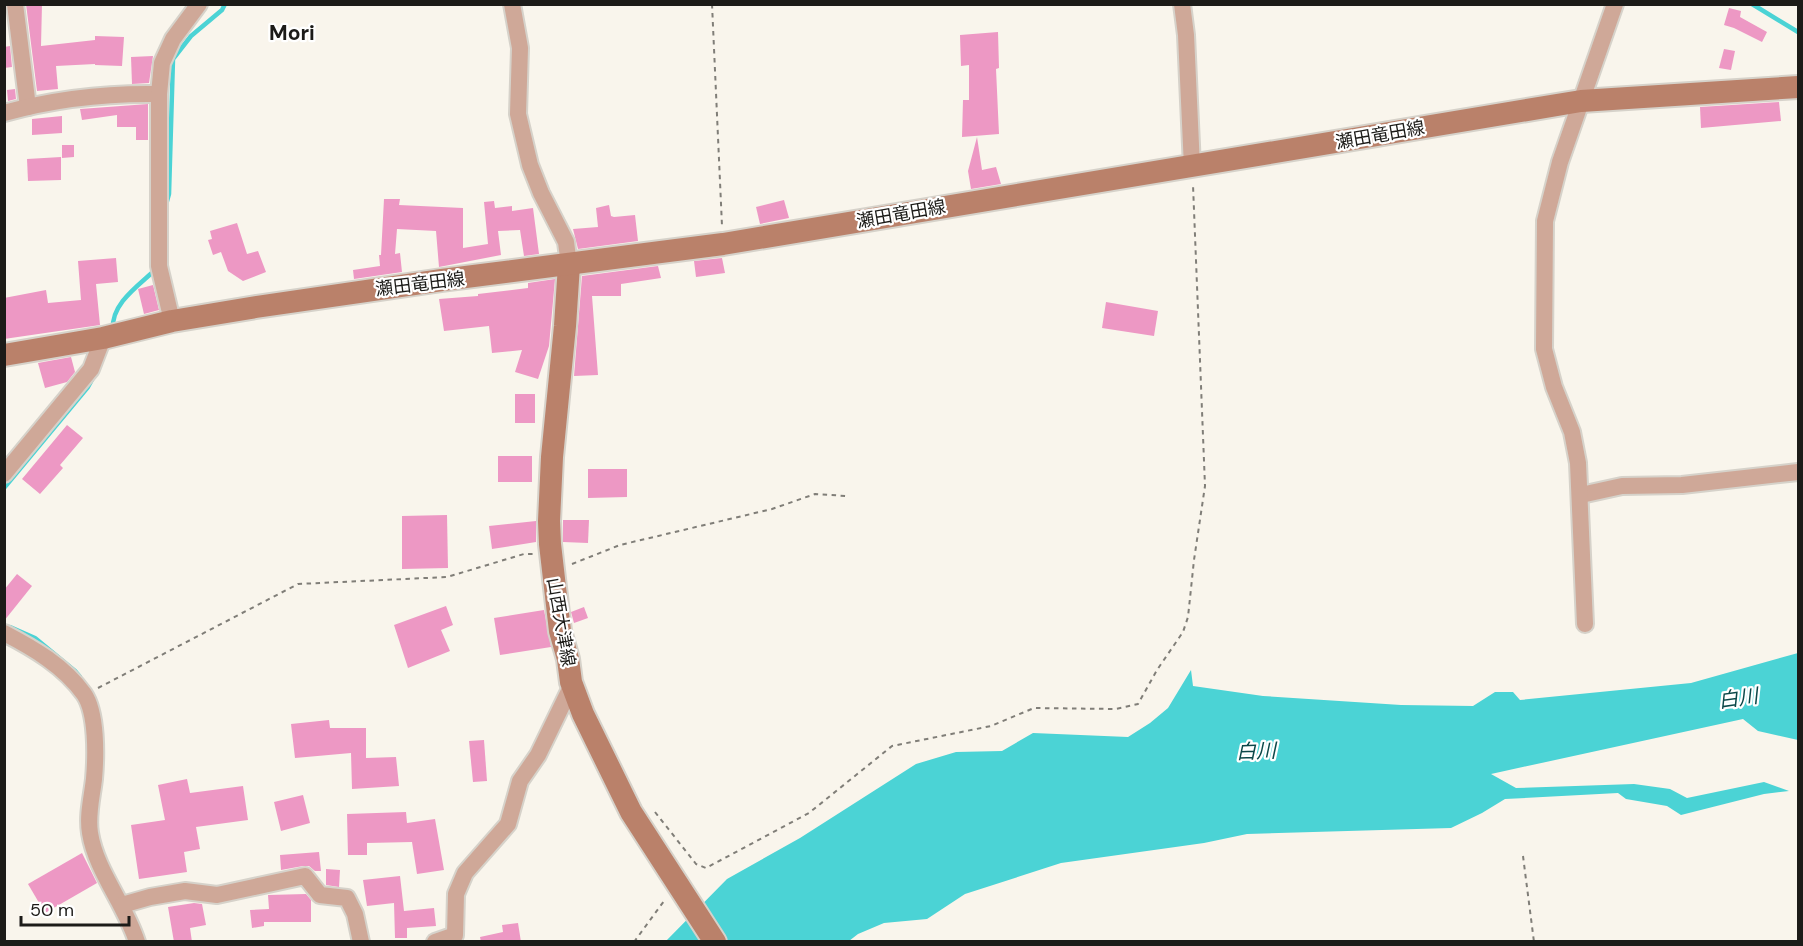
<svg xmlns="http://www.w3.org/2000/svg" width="1803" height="946" viewBox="0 0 1803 946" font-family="'DM Sans','Noto Sans JP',sans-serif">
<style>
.water{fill:#4bd3d5}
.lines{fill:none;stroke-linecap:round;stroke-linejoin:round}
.stream{stroke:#4bd3d5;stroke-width:4.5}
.building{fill:#ed98c4}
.minor-casing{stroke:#d6d2ca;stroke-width:20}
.secondary-casing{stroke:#d6d2ca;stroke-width:26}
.path{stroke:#807e78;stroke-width:2;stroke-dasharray:4.5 4.5;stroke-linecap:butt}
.minor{stroke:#cfa898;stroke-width:16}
.secondary{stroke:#ba816a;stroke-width:22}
.labels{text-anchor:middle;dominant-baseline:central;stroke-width:4.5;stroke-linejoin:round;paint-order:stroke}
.street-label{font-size:18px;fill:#1c1b18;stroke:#fff}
.water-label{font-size:20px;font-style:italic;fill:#0b4849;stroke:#fff}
.quarter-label{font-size:21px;font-weight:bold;fill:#1c1b18;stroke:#fff}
</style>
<rect width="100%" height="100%" fill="#f9f5ec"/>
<!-- water -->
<polygon class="water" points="1798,653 1798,740 1758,731 1743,719 1491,774 1516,788 1634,784 1670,789 1687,798 1764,782 1789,791 1764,794 1681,815 1667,806 1626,799 1618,793 1505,799 1482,813 1451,828 1247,834 1204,843 1061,863 965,894 927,919 884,923 858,934 849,941 665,942 727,879 800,838 916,764 956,752 1002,751 1033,733 1128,737 1150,723 1168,708 1191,670 1193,686 1263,696 1401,705 1473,706 1495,692 1513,692 1520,700 1691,683"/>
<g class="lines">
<!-- stream -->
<g class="stream">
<polyline points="1752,4 1798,32"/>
<polyline points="166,205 169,194 173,59 191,36 222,10 225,4"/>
<path d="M113 329C111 304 138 286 155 270"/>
<polyline points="4,488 88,387 94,376"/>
<polyline points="10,627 35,638 75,671 80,677"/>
</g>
</g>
<!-- building -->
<g class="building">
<polygon points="26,4 42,4 41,46 95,40 95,36 124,37 122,66 95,65 95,64 56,66 58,89 37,91"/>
<polygon points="1729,8 1741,11 1740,17 1767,32 1762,42 1734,28 1724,25"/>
<polygon points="998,32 999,68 996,69 999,134 962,137 963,100 969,100 969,65 961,66 960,35"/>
<polygon points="10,46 12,67 4,68 4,47"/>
<polygon points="1724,49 1735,51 1731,70 1719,68"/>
<polygon points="153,56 149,83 132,84 131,57"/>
<polygon points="15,89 16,99 8,101 7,90"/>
<polygon points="1779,102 1781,121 1701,128 1700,107"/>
<polygon points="148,104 148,140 136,140 136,127 117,127 117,115 82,120 80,109"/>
<polygon points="62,116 62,133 32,135 32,119"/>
<polygon points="977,137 982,170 996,167 1001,184 971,189 968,171"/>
<polygon points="62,145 74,145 74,157 62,158"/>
<polygon points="61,157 61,180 28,181 27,159"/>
<polygon points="384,199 400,199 399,205 463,208 463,248 488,244 484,202 494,201 495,208 512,206 512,211 533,208 539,254 524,256 520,230 498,231 501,255 439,267 436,231 397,229 395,254 400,253 402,272 354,279 353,270 380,266 379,255 381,255"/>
<polygon points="784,200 789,218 760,224 756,207"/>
<polygon points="609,205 611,216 614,217 635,215 638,241 578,249 573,229 598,227 596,208"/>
<polygon points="237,223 247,254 258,251 266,272 243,281 228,271 221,252 213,255 208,240 212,239 210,231"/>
<polygon points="116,258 118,282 96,284 100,325 4,339 4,298 46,290 48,303 81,300 78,261"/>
<polygon points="722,258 725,273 696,277 694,261"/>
<polygon points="658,266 661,278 621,284 621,296 592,296 598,375 574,376 582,276"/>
<polygon points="555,279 549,346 538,379 515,372 522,350 492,353 489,326 444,331 439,299 478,296 478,294 528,288 528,283"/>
<polygon points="153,285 159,310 144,314 138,289"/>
<polygon points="1106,302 1158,311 1154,336 1102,328"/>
<polygon points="71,357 75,372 67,382 45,388 38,363"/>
<rect x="515" y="394" width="20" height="29"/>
<polygon points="67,425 83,438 60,465 63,468 40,494 22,479"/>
<rect x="498" y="456" width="34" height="26"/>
<polygon points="588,469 627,469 627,497 588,498"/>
<polygon points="447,515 448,568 402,569 402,516"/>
<polygon points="563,520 589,520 588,543 563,542"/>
<polygon points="536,521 536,542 492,549 489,526"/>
<polygon points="17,574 32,586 4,621 4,590"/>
<polygon points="446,606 453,625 441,630 450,651 408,668 394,625"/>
<polygon points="584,607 588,618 574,623 571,612"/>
<polygon points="544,610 551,647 500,655 494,618"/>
<polygon points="329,720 330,728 366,728 366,758 396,757 399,786 352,789 351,753 295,758 291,724"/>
<polygon points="484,740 487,781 473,782 469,741"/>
<polygon points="187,779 190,793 243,786 248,820 196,827 200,849 184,852 187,872 139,879 131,825 165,820 158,785"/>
<polygon points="303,795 310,823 281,831 274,802"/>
<polygon points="406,812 407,823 435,819 444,870 417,874 412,842 367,843 367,855 348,855 347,814"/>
<polygon points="319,852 321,871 315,871 309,866 303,866 281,870 280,855"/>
<polygon points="82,853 97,883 45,913 28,884"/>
<polygon points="326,869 340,870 339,887 326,885"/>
<polygon points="400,876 404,911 434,908 436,926 407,928 407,938 395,938 394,903 367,906 363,880"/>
<polygon points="306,894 311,900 311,922 264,922 264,926 252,928 250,910 269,909 268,895"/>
<polygon points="194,903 202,904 206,925 190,928 192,942 174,942 168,907"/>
<polygon points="518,923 521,942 481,942 480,937 503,932 502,925"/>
</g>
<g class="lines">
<!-- minor casing -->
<g class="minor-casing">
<g id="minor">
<polyline points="15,4 28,107"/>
<polyline points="512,4 520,48 518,114 530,165 541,193 566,242 569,265"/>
<polyline points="1182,4 1186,35 1192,167"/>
<path d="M4 113C54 99 107 93 159 94"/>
<polyline points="172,321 159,266 159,94 162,63 173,39 199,4"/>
<polyline points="4,474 91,369 103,338"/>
<polyline points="1581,495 1622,486 1682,485 1798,472"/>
<polyline points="1585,624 1578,463 1572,432 1554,387 1544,349 1545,221 1560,162 1615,4"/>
<path d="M4 633C33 648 64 666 84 694 97 713 96 756 94 779 92 797 87 815 90 833 96 871 125 904 137 942"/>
<polyline points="122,905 150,897 185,891 217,895 305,876 320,895 347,898 355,914 361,942"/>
<polyline points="435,942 455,935 456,894 465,873 508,824 520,781 538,755 570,689 571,682"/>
</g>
</g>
<!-- secondary casing -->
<g class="secondary-casing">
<g id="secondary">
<polyline points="569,265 565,326 552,457 549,521 550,544 560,631 568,659 571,682 583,714 631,812 715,942"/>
<polyline points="4,355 103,338 172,321 256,307 442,280 723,244 1581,101 1798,87"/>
</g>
</g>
<!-- path -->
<g class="path">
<polyline points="712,4 722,226"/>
<polyline points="572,564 620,545 772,509 815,494 846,496"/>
<polyline points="98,688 298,584 447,577 524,554 534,554"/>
<polyline points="655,812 696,864 706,868 809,813 892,746 991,726 1034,708 1116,709 1138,704 1157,670 1183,632 1188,617 1194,560 1205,486 1193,185"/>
<polyline points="1523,856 1534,942"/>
<polyline points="634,942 664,901 664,898"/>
</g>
<!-- minor -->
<use href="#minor" class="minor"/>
<!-- secondary -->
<use href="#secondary" class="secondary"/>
</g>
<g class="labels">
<!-- street labels -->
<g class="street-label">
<text transform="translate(1380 135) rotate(-10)">瀬田竜田線</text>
<text transform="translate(901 214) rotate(-10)">瀬田竜田線</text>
<text transform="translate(420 284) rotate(-7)">瀬田竜田線</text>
<text transform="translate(561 622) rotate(80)">山西大津線</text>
</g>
<!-- water labels -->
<g class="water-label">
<text transform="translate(1738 698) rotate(-8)">白川</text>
<text transform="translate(1256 751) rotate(-2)">白川</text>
</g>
<!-- quarter labels -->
<g class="quarter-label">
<text x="292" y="33">Mori</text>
</g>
</g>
<!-- border -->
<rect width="1803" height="946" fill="none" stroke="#1c1b18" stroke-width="12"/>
<!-- scale -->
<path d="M21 916v9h108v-9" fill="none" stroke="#1c1b18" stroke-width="3"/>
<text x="30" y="916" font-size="18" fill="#1c1b18" stroke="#ffffff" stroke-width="4.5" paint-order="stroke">50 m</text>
</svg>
